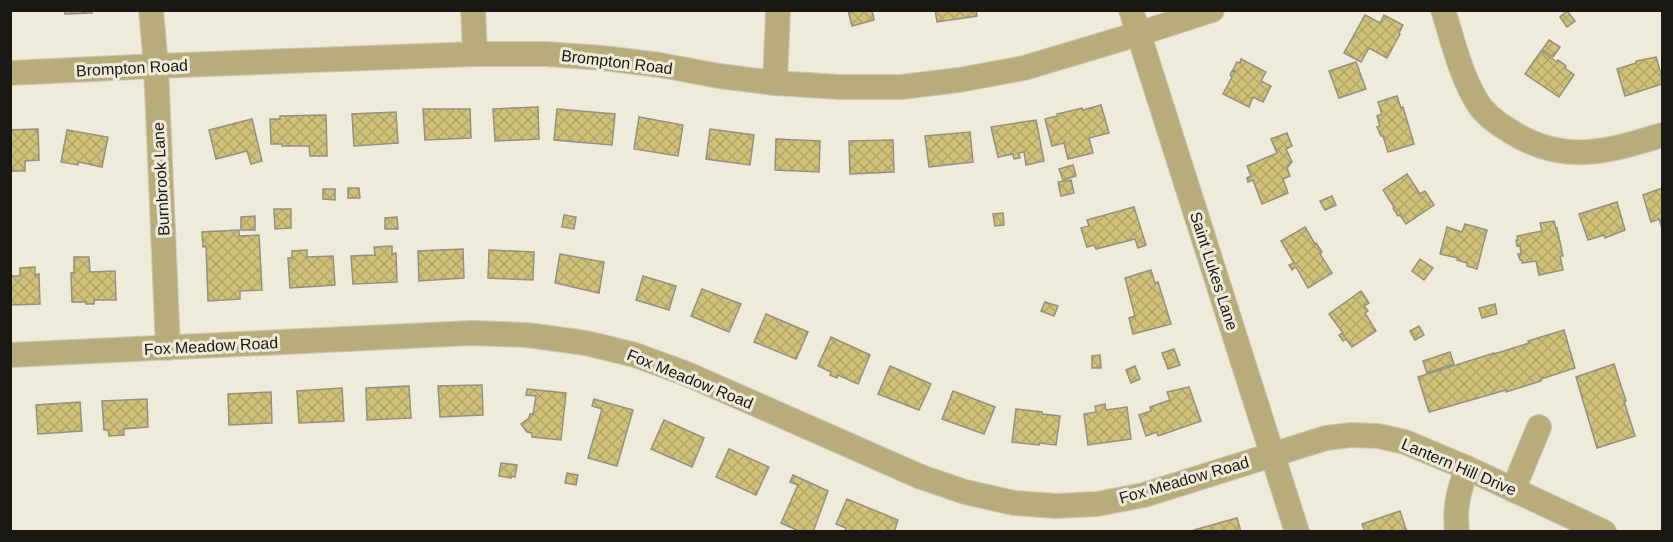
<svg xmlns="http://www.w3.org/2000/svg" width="1673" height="542" viewBox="0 0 1673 542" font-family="Arial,sans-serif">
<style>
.building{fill:url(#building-cross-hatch);stroke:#939080;stroke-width:1.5}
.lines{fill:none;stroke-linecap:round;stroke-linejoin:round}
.minor-casing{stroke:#ccc9ba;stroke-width:26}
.minor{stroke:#b8ad7a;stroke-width:24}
.labels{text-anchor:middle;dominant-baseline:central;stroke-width:6;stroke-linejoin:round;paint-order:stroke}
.street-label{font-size:16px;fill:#191812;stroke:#eeebda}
</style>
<defs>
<pattern id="building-cross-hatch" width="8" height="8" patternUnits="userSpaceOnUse" patternTransform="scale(1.5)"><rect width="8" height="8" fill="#d0c178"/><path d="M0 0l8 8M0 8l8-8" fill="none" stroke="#b2a567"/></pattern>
</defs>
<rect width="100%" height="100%" fill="#eeebda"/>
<!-- building -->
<g class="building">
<polygon points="65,10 92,10 92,13 65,14"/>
<polygon points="848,10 872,10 874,20 852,26"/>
<polygon points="935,10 976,10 977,16 937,22"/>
<polygon points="1567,11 1575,21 1567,27 1560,17"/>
<polygon points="1365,15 1380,23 1384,15 1403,25 1399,33 1400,34 1387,58 1369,48 1361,62 1344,53"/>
<polygon points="1549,40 1560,47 1553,57 1542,50"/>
<polygon points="1541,51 1557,62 1558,60 1566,66 1565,68 1574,75 1559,97 1525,74"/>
<polygon points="1656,57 1662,77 1662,84 1625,96 1617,69 1636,63 1636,61"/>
<polygon points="1241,59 1266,72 1261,81 1271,86 1263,102 1253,97 1249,107 1223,94 1232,77 1230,75 1232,71 1234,72 1235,71 1233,70 1237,62 1240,63"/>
<polygon points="1356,62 1366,89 1339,98 1329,71"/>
<polygon points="1397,96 1401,108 1403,107 1414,144 1388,152 1383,136 1381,136 1377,127 1380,126 1377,116 1382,114 1378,102"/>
<polygon points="1101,105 1109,133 1089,138 1093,153 1068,159 1064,143 1052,146 1045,119 1057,116 1057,114 1082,108 1083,110"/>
<polygon points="538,107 539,139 495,141 493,109"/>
<polygon points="423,109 470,109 471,138 425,140"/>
<polygon points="557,109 615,114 612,145 554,140"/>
<polygon points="396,112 398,143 354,146 352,114"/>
<polygon points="326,115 327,156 310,156 309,146 282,146 282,144 271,144 270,119 280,119 280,116"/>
<polygon points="639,117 683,125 678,156 634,149"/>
<polygon points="252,119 262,161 251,164 247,151 216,159 209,130"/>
<polygon points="1036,120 1044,161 1026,165 1024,152 1019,153 1020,158 1014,159 1013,154 998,157 991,127"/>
<polygon points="38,129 39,160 25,161 25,171 10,171 10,130"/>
<polygon points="710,129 754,135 750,165 706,159"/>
<polygon points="67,130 108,137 102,167 79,162 78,165 61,162"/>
<polygon points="970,132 973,162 929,167 925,136"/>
<polygon points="1287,133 1292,146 1286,149 1292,162 1287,168 1290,176 1283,179 1288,193 1262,204 1253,180 1248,182 1247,178 1251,176 1247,166 1277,153 1271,139"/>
<polygon points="776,139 820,141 819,172 775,170"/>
<polygon points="893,140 894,172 850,174 849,141"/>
<polygon points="1073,165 1076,176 1063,180 1059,169"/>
<polygon points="1407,174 1420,194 1425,191 1434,205 1406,224 1400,215 1398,216 1393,208 1394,207 1383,190"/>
<polygon points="1071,180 1074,193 1061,196 1058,182"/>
<polygon points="348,188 359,188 360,198 348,198"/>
<polygon points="1662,188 1662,228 1659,219 1651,222 1643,195"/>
<polygon points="323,189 335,189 335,200 323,199"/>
<polygon points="1332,196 1336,205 1325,210 1320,201"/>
<polygon points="1617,202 1625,230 1605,238 1604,235 1588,240 1579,214"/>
<polygon points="1134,207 1146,245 1138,248 1135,239 1096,249 1094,245 1087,247 1081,228 1089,226 1087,220"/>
<polygon points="274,209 291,209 291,228 275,229"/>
<polygon points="1003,213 1004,225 995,226 993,214"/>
<polygon points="564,215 576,217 574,229 562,227"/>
<polygon points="255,216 255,230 241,230 241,217"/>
<polygon points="397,217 398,229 385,229 385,218"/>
<polygon points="1554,221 1556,229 1557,228 1563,256 1560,256 1563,270 1539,275 1536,261 1522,263 1522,260 1520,260 1518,254 1521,254 1520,245 1517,246 1516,240 1518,240 1517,236 1542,231 1540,223"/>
<polygon points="1465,224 1487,230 1477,269 1467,266 1467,263 1457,260 1458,258 1440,254 1447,227 1462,232"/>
<polygon points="1305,227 1315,244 1316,243 1322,252 1320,254 1332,273 1308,288 1296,267 1292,270 1289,265 1294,263 1281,241"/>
<polygon points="239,230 239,236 259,235 262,290 240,291 240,299 208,301 206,246 203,247 202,232"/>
<polygon points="392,246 392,254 396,253 397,282 353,284 351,256 375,255 374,247"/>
<polygon points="463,249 464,278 419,281 418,251"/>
<polygon points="307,250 307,257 333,256 335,285 290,288 288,258 292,258 292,251"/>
<polygon points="489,250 534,252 533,280 488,278"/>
<polygon points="560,254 604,262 599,293 555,283"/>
<polygon points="74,257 89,257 90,272 115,271 116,300 94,300 94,304 86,304 86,302 72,302 71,273 74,273"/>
<polygon points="1420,259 1433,268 1424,280 1412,271"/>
<polygon points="35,267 35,275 39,274 40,304 10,305 10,276 20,276 20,268"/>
<polygon points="1151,270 1155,283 1158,282 1171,324 1133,334 1129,318 1135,316 1125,278"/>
<polygon points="643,276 676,286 669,310 636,300"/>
<polygon points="702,289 741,304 729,332 691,316"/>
<polygon points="1361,291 1369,303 1364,306 1368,311 1365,313 1376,331 1352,347 1346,339 1343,341 1339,335 1343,333 1329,314"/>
<polygon points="1045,302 1058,306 1054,316 1041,311"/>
<polygon points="1495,304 1497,314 1482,318 1479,308"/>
<polygon points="766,314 808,332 796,359 754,342"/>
<polygon points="1419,326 1424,335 1415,340 1410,331"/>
<polygon points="1564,330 1575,368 1541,379 1541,381 1506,392 1506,390 1429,412 1418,377 1494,353 1494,354 1529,343 1528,341"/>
<polygon points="831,337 870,355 858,384 838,375 837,378 830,375 831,372 818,366"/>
<polygon points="1174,349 1180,365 1168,369 1162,353"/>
<polygon points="1450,352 1454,364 1427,373 1423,361"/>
<polygon points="1100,355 1101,368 1092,368 1092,356"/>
<polygon points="1614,364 1626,401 1624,401 1635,436 1597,448 1576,377"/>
<polygon points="890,366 931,384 919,410 878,394"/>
<polygon points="1135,366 1140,379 1131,383 1126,370"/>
<polygon points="482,385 483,415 440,417 438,386"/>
<polygon points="409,386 411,418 367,420 366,388"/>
<polygon points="1189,387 1201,421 1158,436 1157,432 1146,436 1139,415 1151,411 1150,407 1170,400 1167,392"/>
<polygon points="342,388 344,421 299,423 297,391"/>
<polygon points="527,389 566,393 561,440 532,437 532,433 527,432 521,424 529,418 530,414 533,414 536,396 526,395"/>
<polygon points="953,391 995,407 984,434 942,419"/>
<polygon points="271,392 272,423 229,425 228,394"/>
<polygon points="147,399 148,427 124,429 124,435 109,436 108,430 104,430 102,401"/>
<polygon points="594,399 633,410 617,466 588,458 602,409 592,406"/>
<polygon points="80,402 82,431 38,434 36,405"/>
<polygon points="1105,404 1106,410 1127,407 1131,439 1088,445 1084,414 1096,412 1095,406"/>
<polygon points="1016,409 1042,412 1042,414 1060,416 1056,445 1039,443 1039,445 1012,442"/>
<polygon points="664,420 704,438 692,467 651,449"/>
<polygon points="729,449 769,467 756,495 716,477"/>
<polygon points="501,463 517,465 515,477 511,476 511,478 499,476"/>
<polygon points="567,473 578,475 576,485 565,483"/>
<polygon points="793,475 828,491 813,532 801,532 781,523 798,485 790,482"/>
<polygon points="847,499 898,520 894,532 844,532 846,528 836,524"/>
<polygon points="1400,511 1407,532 1365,532 1362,524"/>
<polygon points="1237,518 1241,532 1195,532 1194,530"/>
</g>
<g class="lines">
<!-- minor casing -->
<g class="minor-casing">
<g id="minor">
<polyline points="151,10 156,66 168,348"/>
<polyline points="473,10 475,54"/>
<polyline points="1131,10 1297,532"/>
<path d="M1443 10C1453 41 1460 73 1476 100 1483 113 1498 124 1510 131 1562 165 1607 152 1662 135"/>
<polyline points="10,73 156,66 475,54 546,54 603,58 660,65 719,76 775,83 840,87 901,87 959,80 1024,68 1138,34 1212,10"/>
<polyline points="775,83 778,10"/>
<polyline points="10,355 472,333 527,335 586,343 635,355 687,374 921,477 965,492 1014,503 1056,506 1097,504 1144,495 1326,438 1351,435 1378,436 1405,442 1467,468 1604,532"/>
<polyline points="1513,490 1539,427"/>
<path d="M1457 532C1454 507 1459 491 1467 468"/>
</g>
</g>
<!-- minor -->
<use href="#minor" class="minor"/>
</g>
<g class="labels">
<!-- street labels -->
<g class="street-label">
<text transform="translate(617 62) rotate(7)">Brompton Road</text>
<text transform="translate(132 68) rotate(-3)">Brompton Road</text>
<text transform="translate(161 179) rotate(-93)">Burnbrook Lane</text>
<text transform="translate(1214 271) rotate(72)">Saint Lukes Lane</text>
<text transform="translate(211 346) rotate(-3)">Fox Meadow Road</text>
<text transform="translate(690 379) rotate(22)">Fox Meadow Road</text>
<text transform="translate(1459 467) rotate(23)">Lantern Hill Drive</text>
<text transform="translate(1184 480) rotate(-16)">Fox Meadow Road</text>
</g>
</g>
<!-- border -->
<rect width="1673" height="542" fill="none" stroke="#191812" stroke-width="24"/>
</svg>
